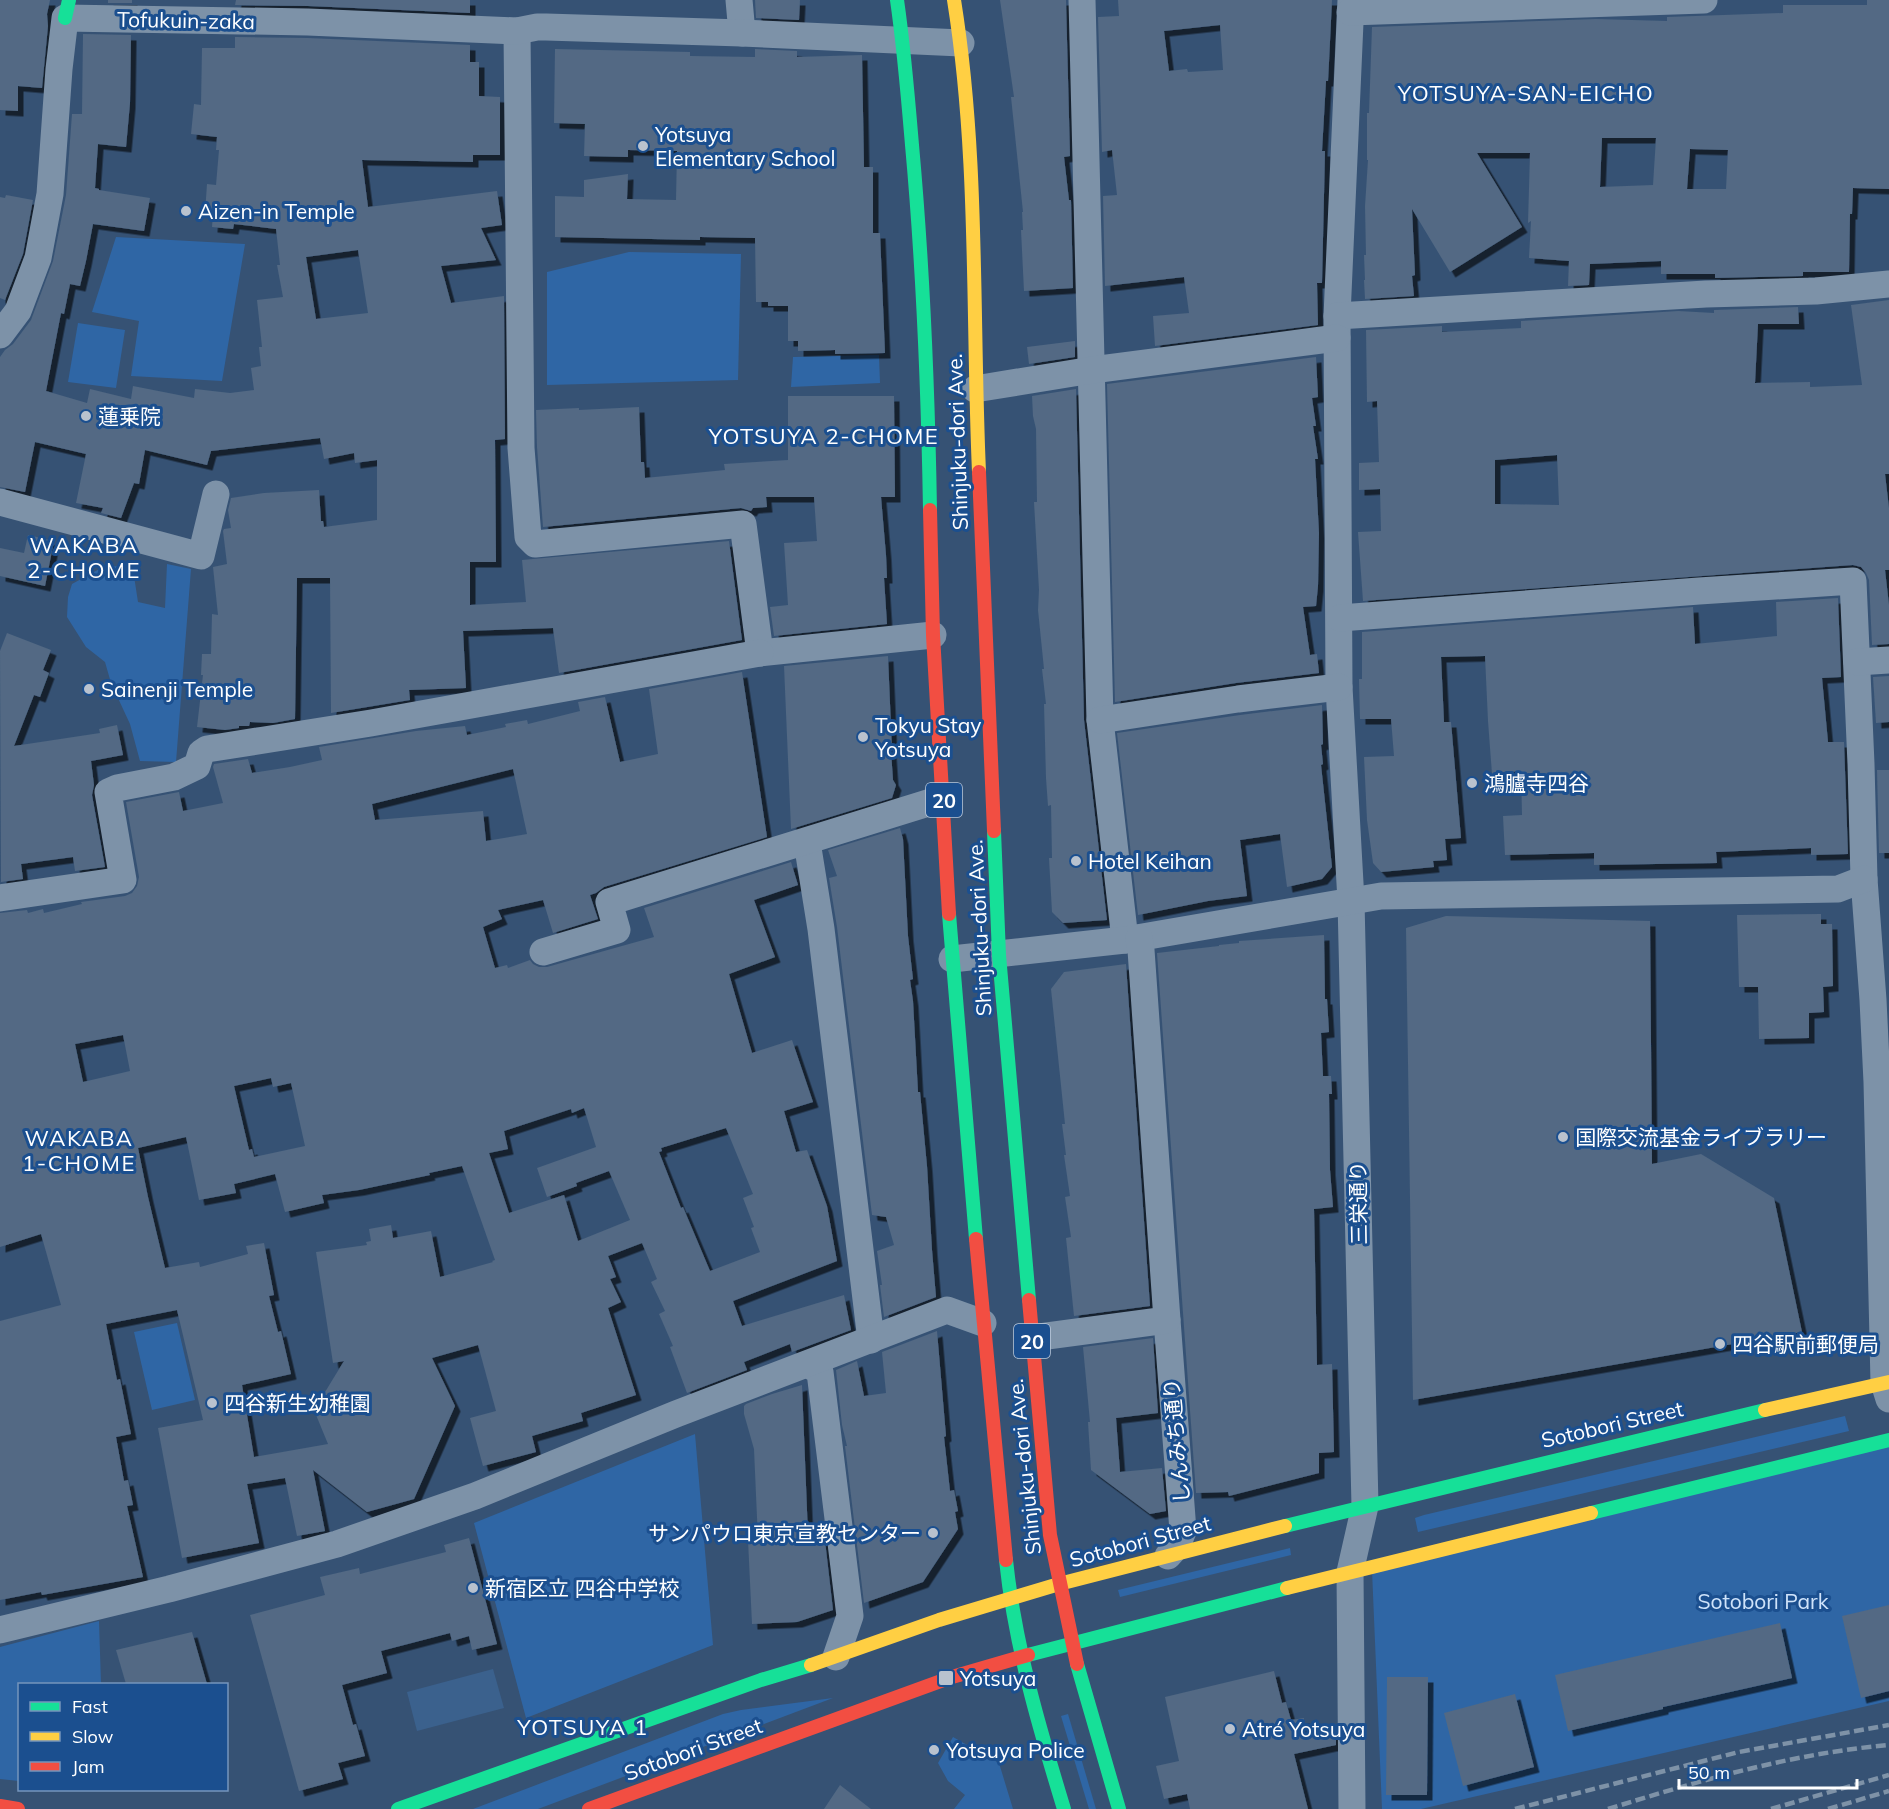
<svg xmlns="http://www.w3.org/2000/svg" width="1889" height="1809" viewBox="0 0 1889 1809" font-family="Mulish,'Noto Sans JP',sans-serif">
<style>
.green{fill:#2f66a5}
.water{fill:#3b618d}
.building{fill:#526984;fill-rule:evenodd;filter:url(#shadow)}
.lines{fill:none;stroke-linecap:round;stroke-linejoin:round}
.street{stroke:#7d92a8;stroke-width:27}
.fast{stroke:#16e098;stroke-width:14}
.slow{stroke:#ffcf43;stroke-width:14}
.jam{stroke:#f24e42;stroke-width:14}
.rail{stroke:#7e92a7;stroke-width:4.5;stroke-dasharray:10 4.5;stroke-linecap:butt}
.poi-dot{fill:#b9c2ce;stroke:#1b4f8f;stroke-width:2}
.labels{text-anchor:middle;dominant-baseline:central;stroke-width:6;stroke-linejoin:round;paint-order:stroke}
.shield{fill:#1b4f8f;stroke:#bbcadd;stroke-width:1.5}
.shield-label{font-size:20px;font-weight:bold;fill:#fff}
.street-label{font-size:21px;fill:#fff;stroke:#1b4f8f}
.poi-label{font-size:21px;fill:#fff;stroke:#1b4f8f;text-anchor:start}
.park-label{font-size:21px;fill:#cfe3fa;stroke:#1b4f8f}
.neighbourhood-label{font-size:22px;letter-spacing:1.5px;fill:#fff;stroke:#1b4f8f}
</style>
<defs>
<filter id="shadow"><feDropShadow dx="5.5" dy="5.5" stdDeviation="0" flood-color="#0009"/></filter>
</defs>
<rect width="100%" height="100%" fill="#365274"/>
<!-- green -->
<g class="green">
<polygon points="116,237 245,244 222,381 131,376 139,321 92,312"/>
<polygon points="629,252 741,254 738,380 547,385 547,272"/>
<polygon points="78,323 125,330 116,388 68,382"/>
<polygon points="879,355 880,383 791,387 793,357"/>
<polygon points="167,564 191,569 176,762 140,761 130,724 111,683 105,662 86,647 67,617 68,597 72,584 103,567 119,566 134,576 138,602 165,608"/>
<polygon points="177,1323 195,1400 152,1410 134,1332"/>
<polygon points="1845,1416 1849,1431 1418,1532 1415,1518 1424,1515"/>
<polygon points="695,1434 713,1645 526,1718 474,1523"/>
<polygon points="1889,1440 1889,1701 1421,1809 1382,1809 1372,1570"/>
<polygon points="1290,1548 1291,1555 1120,1597 1118,1590"/>
<polygon points="99,1621 101,1684 20,1684 19,1781 0,1779 0,1647"/>
<polygon points="833,1698 538,1809 473,1809 723,1714 741,1710"/>
<polygon points="1068,1714 1096,1809 1089,1809 1061,1716"/>
<polygon points="953,1737 999,1763 1013,1809 954,1809 965,1795 948,1781 938,1763"/>
</g>
<!-- water -->
<polygon class="water" points="493,1669 504,1708 417,1731 407,1692"/>
<!-- building -->
<g class="building">
<polygon points="0,0 50,0 47,14 48,26 42,88 18,86 18,111 0,110"/>
<rect x="108" y="0" width="24" height="3"/>
<polygon points="236,0 470,0 470,13 308,6 235,5"/>
<polygon points="755,0 800,0 799,20 756,18"/>
<polygon points="1000,0 1066,0 1070,156 1064,157 1069,200 1071,200 1073,288 1024,291 1021,230 1023,230 1022,212 1023,212 1011,97 1014,97"/>
<path d="M1118 0H1332L1329 62 1328 81H1326L1322 151H1325L1322 283H1317L1318 325 1155 346 1153 316 1189 313 1184 277 1105 286 1103 196 1117 195 1112 150 1102 152 1098 17 1119 16ZM1220 25 1223 70 1188 72 1187 69 1169 71 1164 31Z"/>
<path d="M1867 0H1889V189L1853 188 1852 214H1850L1849 272H1803V276L1715 278V274H1661V261L1590 264 1589 285 1568 286 1569 261 1529 258 1531 221 1528 223 1530 153H1477L1522 227 1450 272 1412 209 1415 275 1412 276 1414 296 1365 299 1364 280H1365L1364 255H1366L1365 206 1368 160H1367V113H1369L1372 27 1596 19 1667 21V17L1783 13V5H1867ZM1602 138H1656L1653 185 1600 187ZM1690 149 1728 150 1726 189H1687Z"/>
<path d="M83 34 131 35 130 103 126 147 98 144 95 188 99 189V190L150 198 144 231 93 224 86 261 80 286 70 284 64 314 61 313 46 391 87 403 90 389 131 399 133 386 194 398 195 389 230 393 254 390 251 368 261 366 259 347H262L257 300 283 297 277 265H280L276 229 234 224 233 229 212 227 213 214 205 213 207 184 216 185 219 150H216L217 137 191 134 194 104 201 105 202 48H235V37L308 38 470 45V62H479V96L500 97V155H473V162L362 160 368 207 497 191 502 225 481 228 496 260 441 266 451 303 504 296 505 439 495 440 496 562H470V605L526 602 522 560 729 541 742 640 559 673 553 628 463 631 466 688 409 690 410 700 331 713 330 578H297L295 719 273 723 250 722 249 726H239V728L225 730 197 727 203 675H201L202 654H211L212 614 218 615 213 567 227 564 223 531 224 529 231 528 228 510 231 498 264 493 319 490 321 521H323L324 527 377 520V460L355 463 354 453 324 459 320 438 211 451 207 465 145 450 139 484 134 483 121 518 101 513 103 508 76 503 86 454 35 442 25 492 0 487V357L5 350 13 344 31 320 53 261 66 195 72 114H82ZM358 250 368 313 316 319 306 257Z"/>
<polygon points="555,49 690,52 690,56 755,57 755,49 797,51 797,57 862,55 864,167 873,167 873,233 880,233 885,353 835,354 835,350 798,351 798,341 788,341 788,306 768,306 768,302 756,302 755,238 700,237 700,240 555,237 555,196 584,197 584,180 628,174 627,199 676,200 677,151 628,150 628,157 584,156 585,124 554,123"/>
<polygon points="6,195 33,200 23,254 5,300 0,298 0,197 5,198"/>
<path d="M1889 300V474H1885L1889 508V570H1885L1889 605V644L1872 645 1869 580 1866 573 1861 567 1853 565 1363 601 1358 532 1381 531 1380 489 1359 490V463L1379 462 1377 401 1367 402 1366 330 1442 326V332L1521 328V321L1678 311 1714 313V310L1798 307 1799 324H1758L1755 383 1810 382V387L1862 385 1851 305ZM1557 455 1559 505 1495 504V460Z"/>
<polygon points="1075,341 1075,357 1029,364 1027,347"/>
<polygon points="1316,357 1318,397 1312,398 1316,426 1313,426 1318,459 1315,459 1319,533 1318,586 1316,606 1303,607 1310,655 1317,654 1319,673 1236,683 1115,702 1107,384"/>
<polygon points="1076,389 1084,720 1107,920 1063,923 1052,912 1049,858 1052,858 1051,805 1048,806 1046,778 1044,704 1046,704 1042,669 1044,669 1038,610 1039,590 1034,502 1037,502 1036,429 1033,416 1032,396"/>
<polygon points="788,396 894,396 895,497 881,497 886,555 887,578 884,578 887,624 774,636 770,607 788,605 784,543 817,541 814,497 766,497 767,507 753,508 751,511 741,508 543,527 537,447 536,410 579,408 579,410 639,407 641,462 644,462 645,478 725,470 724,464 788,460"/>
<polygon points="28,535 54,541 45,586 0,576 0,548 24,553"/>
<polygon points="1838,598 1841,677 1822,678 1828,742 1844,742 1848,854 1811,855 1811,848 1716,852 1717,863 1594,865 1594,853 1505,855 1503,816 1522,815 1521,771 1492,774 1488,721 1485,656 1441,657 1444,722 1451,722 1461,838 1445,839 1447,860 1433,861 1434,867 1381,872 1373,863 1367,820 1364,757 1394,756 1391,719 1360,719 1359,679 1362,679 1362,632 1693,607 1695,644 1777,636 1776,602"/>
<polygon points="7,633 51,650 43,670 49,673 40,697 34,695 14,746 100,733 99,729 117,725 123,755 91,761 94,785 92,795 105,867 75,871 73,857 21,864 23,879 1,882 0,651"/>
<polygon points="888,656 892,751 891,751 893,780 896,785 892,798 791,829 784,666"/>
<path d="M742 672 767 837 604 887 596 893 590 895 598 919 553 933 543 900 498 910 502 919 483 927 495 968 507 965 508 968 530 960 533 964 539 967H547L654 937 644 908 791 862 798 885 754 900 775 957 729 974 752 1053 792 1040 813 1102 784 1111 796 1152 807 1150 827 1206 837 1261 733 1301 742 1326 844 1295 851 1330 792 1352 790 1344 744 1362 747 1370 687 1393 670 1347 673 1346 659 1314 665 1311 651 1282 657 1279 642 1243 608 1256 616 1277 610 1279 621 1302 608 1308 636 1395 581 1413 583 1421 532 1436 536 1452 483 1466 470 1418 496 1411 478 1345 432 1358 455 1406 414 1499 367 1512 313 1470 325 1531 297 1536 285 1478 247 1484 259 1543 182 1558 158 1428 203 1420 177 1310 106 1324 117 1380 120 1379 131 1434 116 1437 124 1481 128 1480 133 1505 127 1506 143 1577 42 1595 41 1592 0 1600V1321L61 1305 41 1234 0 1247V913L27 910 28 913 43 909 44 913 82 904 81 902 125 896 132 893 137 886 139 877 126 802 179 792 183 811 223 803 213 767 214 764 248 759 252 773 290 767 322 760 319 747 416 731 465 726 467 735 506 727 505 724 527 720 528 724 580 711 578 702 605 697 620 762 658 754 649 689ZM513 769 527 834 486 841 483 811 375 820 372 804ZM123 1035 130 1071 83 1082 75 1044ZM271 1078 273 1087 291 1083 305 1146 254 1157 252 1149 249 1150 234 1086ZM584 1108 596 1147 537 1168 547 1197 577 1186 576 1183 609 1171 630 1220 578 1241 564 1195 509 1213 489 1153 508 1149 504 1131 571 1109 572 1113ZM726 1128 753 1194 743 1198 754 1227 751 1228 760 1252 710 1271 683 1207 681 1208 659 1152 662 1151 661 1148ZM186 1137 199 1200 236 1193 234 1184 275 1174 285 1212 324 1203 322 1195 359 1190 430 1175 429 1173 462 1166 495 1260 492 1261 493 1262 440 1277 431 1231 393 1238 391 1225 369 1229 371 1241 366 1242 367 1245 316 1252 333 1363 344 1361 314 1410 328 1444 254 1457 242 1385 291 1374 281 1331 278 1332 269 1296 274 1295 264 1243 246 1246 248 1254 200 1267 199 1262 165 1268 148 1197 138 1148Z"/>
<polygon points="1889,676 1889,722 1876,723 1873,677"/>
<polygon points="1322,705 1323,744 1321,745 1323,764 1321,765 1332,867 1322,879 1287,887 1280,834 1240,840 1247,896 1208,901 1138,915 1117,733 1240,715"/>
<polygon points="1877,770 1889,770 1889,853 1879,853"/>
<polygon points="900,828 903,839 908,936 913,979 910,980 913,1001 918,1092 920,1092 927,1166 932,1250 936,1297 884,1317 880,1285 882,1285 877,1251 894,1245 886,1217 872,1215 837,927 829,878 837,876 828,850"/>
<polygon points="1821,914 1821,924 1832,924 1833,986 1823,987 1824,1012 1809,1013 1809,1038 1759,1039 1758,987 1739,987 1737,915"/>
<polygon points="1446,916 1650,921 1652,1164 1701,1154 1774,1198 1802,1332 1413,1400 1406,928"/>
<polygon points="1324,935 1325,999 1327,999 1329,1032 1321,1033 1323,1076 1331,1076 1332,1094 1329,1094 1330,1170 1333,1207 1314,1209 1317,1365 1332,1364 1334,1452 1319,1453 1319,1473 1229,1496 1228,1492 1196,1493 1157,953 1219,946 1219,945 1239,943 1239,941"/>
<polygon points="1126,964 1150,1306 1074,1316 1066,1238 1071,1237 1065,1197 1070,1196 1064,1155 1066,1155 1062,1124 1065,1124 1051,989 1064,972"/>
<polygon points="937,1331 946,1436 944,1437 950,1491 954,1490 958,1511 955,1512 958,1529 923,1582 864,1603 845,1446 847,1446 842,1425 836,1370 857,1361 864,1396 886,1393 882,1352"/>
<polygon points="1153,1338 1158,1413 1116,1418 1120,1472 1162,1468 1166,1511 1150,1514 1091,1470 1088,1422 1090,1422 1083,1347"/>
<polygon points="802,1385 808,1535 824,1532 833,1610 797,1622 752,1624 748,1540 758,1540 754,1449 744,1414 744,1406 746,1404 772,1394"/>
<polygon points="469,1538 497,1644 472,1650 469,1636 452,1641 450,1633 381,1651 387,1673 342,1685 353,1725 356,1724 365,1756 338,1763 343,1779 299,1791 250,1615 325,1595 320,1577 359,1568 360,1574 446,1552 444,1545"/>
<polygon points="1889,1605 1889,1691 1861,1698 1842,1616"/>
<polygon points="1780,1623 1792,1678 1663,1707 1663,1709 1568,1731 1555,1675"/>
<polygon points="192,1632 207,1684 126,1684 116,1650"/>
<polygon points="1274,1671 1282,1703 1286,1702 1291,1720 1304,1718 1304,1735 1336,1731 1336,1745 1294,1754 1308,1809 1190,1809 1187,1794 1164,1799 1156,1766 1179,1761 1165,1697"/>
<polygon points="1387,1677 1428,1677 1427,1795 1386,1795"/>
<polygon points="1515,1694 1534,1767 1463,1786 1444,1713"/>
<polygon points="840,1785 871,1809 824,1809"/>
</g>
<g class="lines">
<!-- street -->
<g class="street">
<polyline points="739,0 742,33"/>
<polyline points="1082,0 1100,720 1125,940"/>
<polyline points="1351,0 1337,316 1339,687 1351,901 1365,1506 1350,1572 1352,1809"/>
<polyline points="1350,12 1704,0"/>
<polyline points="517,31 521,448 528,537 535,544 743,524 760,653 933,635"/>
<polyline points="1337,316 1706,294 1816,291 1889,284"/>
<polyline points="0,335 18,311 38,258 50,194 59,69 65,18 308,22 517,31 537,27 546,27 742,33 961,43"/>
<polyline points="975,389 1092,370 1337,338"/>
<polyline points="0,502 201,556 216,494"/>
<polyline points="1340,618 1699,591 1853,581 1861,764 1864,879 1873,1000 1877,1082 1884,1383 1889,1399"/>
<polyline points="1857,662 1889,660"/>
<polyline points="1100,720 1238,699 1339,687"/>
<polyline points="807,842 821,929 871,1340"/>
<polyline points="0,898 123,880 108,792 117,788 174,777 197,766 201,753 207,749 371,723 760,653"/>
<polyline points="543,952 617,930 609,902 944,798"/>
<polyline points="952,959 1125,940 1381,896 1838,889 1864,879"/>
<polyline points="1167,1320 1183,1531 1177,1546 1168,1556"/>
<polyline points="1032,1338 1167,1320 1141,950 1139,938"/>
<polyline points="808,1364 820,1372 850,1616 836,1657"/>
<polyline points="0,1630 169,1589 337,1544 475,1496 676,1414 947,1310 983,1323"/>
</g>
<!-- fast -->
<g class="fast">
<path d="M897 0C904 48 908 97 912 145 923 266 928 388 930 510"/>
<polyline points="65,18 69,0"/>
<polyline points="994,831 999,955 1029,1300"/>
<polyline points="949,914 976,1239"/>
<polyline points="1591,1513 1889,1440"/>
<polyline points="1285,1526 1765,1410"/>
<path d="M1006 1560C1015 1646 1039 1727 1064 1809"/>
<polyline points="1028,1655 1287,1588"/>
<polyline points="1077,1664 1119,1809"/>
<polyline points="398,1809 761,1680 811,1665"/>
</g>
<!-- slow -->
<g class="slow">
<path d="M954 0C979 156 972 315 979 472"/>
<polyline points="1765,1410 1889,1382"/>
<polyline points="1287,1588 1591,1513"/>
<polyline points="811,1665 939,1620 1059,1584 1285,1526"/>
</g>
<!-- jam -->
<g class="jam">
<polyline points="979,472 994,831"/>
<polyline points="930,510 933,635 949,914"/>
<polyline points="976,1239 1006,1560"/>
<polyline points="1029,1300 1050,1535 1077,1664"/>
<polyline points="0,1806 18,1809"/>
<polyline points="589,1809 952,1677 1028,1655"/>
</g>
<!-- rail -->
<g class="rail">
<polyline points="1515,1809 1739,1752 1889,1725"/>
<path d="M1608 1809C1698 1781 1794 1753 1889 1745"/>
<polyline points="1771,1809 1889,1775"/>
<polyline points="1828,1809 1889,1791"/>
</g>
</g>
<!-- markers -->
<g class="poi-dot">
<circle cx="643" cy="146" r="6"/>
<circle cx="186" cy="211" r="6"/>
<circle cx="86" cy="416" r="6"/>
<circle cx="89" cy="689" r="6"/>
<circle cx="863" cy="737" r="6"/>
<circle cx="1472" cy="783" r="6"/>
<circle cx="1076" cy="861" r="6"/>
<circle cx="1563" cy="1137" r="6"/>
<circle cx="1720" cy="1344" r="6"/>
<circle cx="212" cy="1403" r="6"/>
<circle cx="933" cy="1533" r="6"/>
<circle cx="473" cy="1588" r="6"/>
<rect x="938" y="1670" width="16" height="16" rx="3"/>
<circle cx="1230" cy="1729" r="6"/>
<circle cx="934" cy="1750" r="6"/>
</g>
<g class="labels">
<!-- shield labels -->
<g class="shield">
<rect x="926" y="783" width="36" height="34" rx="4.5"/>
<rect x="1014" y="1324" width="36" height="34" rx="4.5"/>
</g>
<g class="shield-label">
<text x="944" y="800">20</text>
<text x="1032" y="1341">20</text>
</g>
<!-- street labels -->
<g class="street-label">
<text transform="translate(186 20) rotate(1)">Tofukuin-zaka</text>
<text transform="translate(957 442) rotate(-92)">Shinjuku-dori Ave.</text>
<text transform="translate(979 928) rotate(-93)">Shinjuku-dori Ave.</text>
<text transform="translate(1358 1203) rotate(-91)">三栄通り</text>
<text transform="translate(1612 1424) rotate(-13)">Sotobori Street</text>
<text transform="translate(1176 1441) rotate(-95)">しんみち通り</text>
<text transform="translate(1024 1467) rotate(-96)">Shinjuku-dori Ave.</text>
<text transform="translate(1140 1541) rotate(-15)">Sotobori Street</text>
<text transform="translate(693 1749) rotate(-20)">Sotobori Street</text>
</g>
<!-- poi labels -->
<g class="poi-label">
<text x="655" y="134">Yotsuya<tspan x="655" dy="24">Elementary School</tspan></text>
<text x="198" y="211">Aizen-in Temple</text>
<text x="98" y="416">蓮乗院</text>
<text x="101" y="689">Sainenji Temple</text>
<text x="875" y="725">Tokyu Stay<tspan x="875" dy="24">Yotsuya</tspan></text>
<text x="1484" y="783">鴻臚寺四谷</text>
<text x="1088" y="861">Hotel Keihan</text>
<text x="1575" y="1137">国際交流基金ライブラリー</text>
<text x="1732" y="1344">四谷駅前郵便局</text>
<text x="224" y="1403">四谷新生幼稚園</text>
<text x="921" y="1533" text-anchor="end">サンパウロ東京宣教センター</text>
<text x="485" y="1588">新宿区立 四谷中学校</text>
<text x="960" y="1678">Yotsuya</text>
<text x="1242" y="1729">Atré Yotsuya</text>
<text x="946" y="1750">Yotsuya Police</text>
</g>
<!-- park labels -->
<g class="park-label">
<text x="1763" y="1601">Sotobori Park</text>
</g>
<!-- neighbourhood labels -->
<g class="neighbourhood-label">
<text x="1526" y="93">YOTSUYA-SAN-EICHO</text>
<text x="824" y="436">YOTSUYA 2-CHOME</text>
<text x="84" y="545">WAKABA<tspan x="84" dy="25">2-CHOME</tspan></text>
<text x="79" y="1138">WAKABA<tspan x="79" dy="25">1-CHOME</tspan></text>
<text x="583" y="1727">YOTSUYA 1</text>
</g>
</g>
<!-- legend -->
<rect x="18" y="1683" width="210" height="108" fill="#1b4f8f" stroke="#7695bc" stroke-width="1.5"/>
<rect x="30" y="1702" width="30" height="9" fill="#16e098" stroke="#7695bc" stroke-width="1.5"/>
<text x="72" y="1713" font-size="18" fill="#ffffff">Fast</text>
<rect x="30" y="1732" width="30" height="9" fill="#ffcf43" stroke="#7695bc" stroke-width="1.5"/>
<text x="72" y="1743" font-size="18" fill="#ffffff">Slow</text>
<rect x="30" y="1762" width="30" height="9" fill="#f24e42" stroke="#7695bc" stroke-width="1.5"/>
<text x="72" y="1773" font-size="18" fill="#ffffff">Jam</text>
<!-- scale -->
<path d="M1679 1779v9h178v-9" fill="none" stroke="#ffffff" stroke-width="3"/>
<text x="1688" y="1779" font-size="18" fill="#ffffff" stroke="#1b4f8f" stroke-width="4.5" paint-order="stroke">50 m</text>
</svg>
